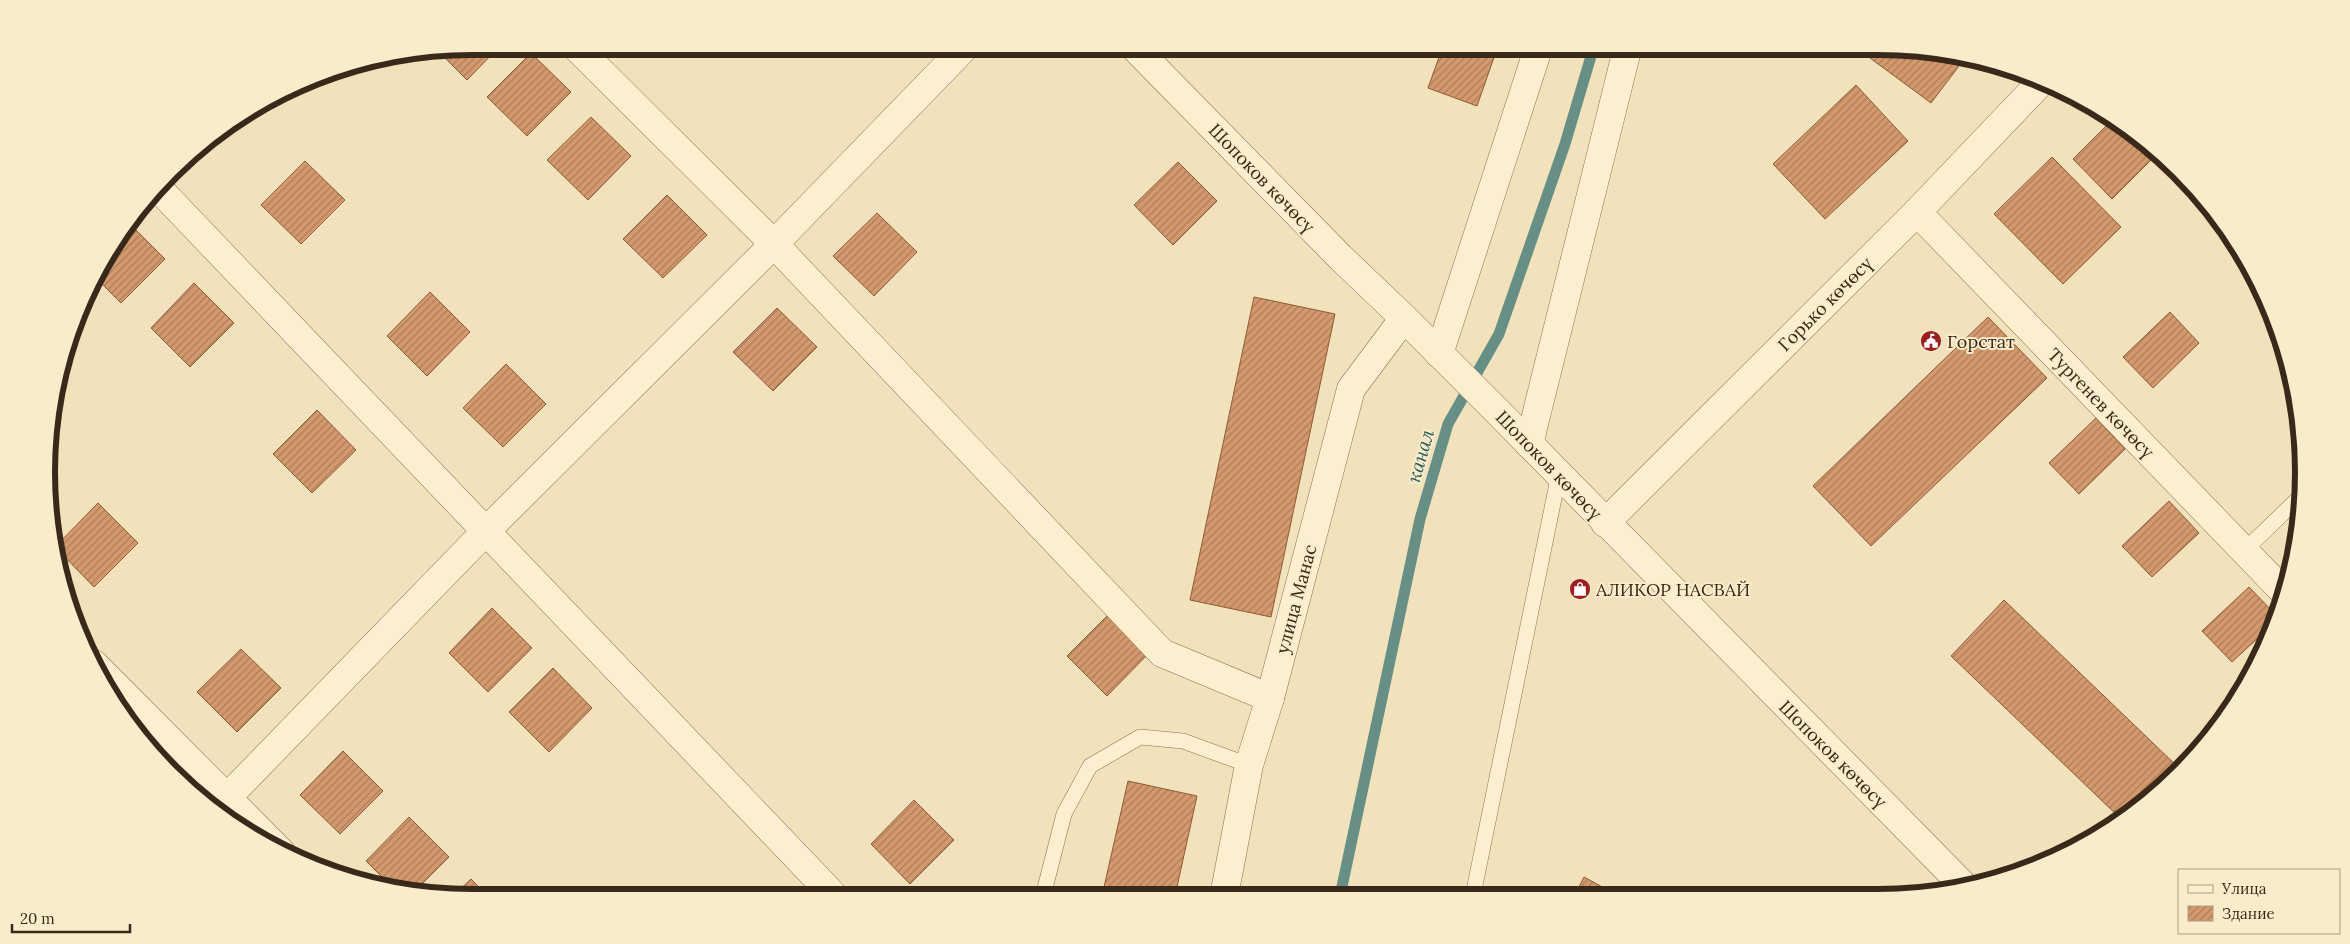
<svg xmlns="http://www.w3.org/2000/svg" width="2350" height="944" viewBox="0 0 2350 944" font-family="Lora,serif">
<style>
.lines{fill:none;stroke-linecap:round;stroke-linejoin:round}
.stream{stroke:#669086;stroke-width:11}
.building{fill:url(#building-hatch);stroke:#8c5a37}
.lane-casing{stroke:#8b7153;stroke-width:16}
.street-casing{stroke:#8b7153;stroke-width:29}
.lane{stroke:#fcefcf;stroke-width:15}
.street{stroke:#fcefcf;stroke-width:28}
.labels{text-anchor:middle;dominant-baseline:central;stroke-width:4;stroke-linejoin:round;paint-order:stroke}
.street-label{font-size:18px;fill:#38291a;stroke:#f9eccb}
.poi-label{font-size:18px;fill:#38291a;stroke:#f9eccb;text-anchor:start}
.water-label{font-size:19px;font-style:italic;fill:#275a57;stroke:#f9eccb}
.rim{fill:none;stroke:#38291a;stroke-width:6}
</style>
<defs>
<pattern id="building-hatch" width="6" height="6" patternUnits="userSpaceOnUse" patternTransform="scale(1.25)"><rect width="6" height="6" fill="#d4996d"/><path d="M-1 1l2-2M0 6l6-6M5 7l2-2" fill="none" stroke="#ad7d59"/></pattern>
</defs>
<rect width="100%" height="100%" fill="#f2e2bb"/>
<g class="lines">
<!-- stream -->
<polyline class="stream" points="1340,896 1420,519 1448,424 1499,334 1565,144 1594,46"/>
</g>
<!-- building -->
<g class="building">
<polygon points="472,46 500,46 467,80 439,52"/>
<polygon points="1443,46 1498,46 1477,106 1428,88"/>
<polygon points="1879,46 1965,58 1931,103 1870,58"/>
<polygon points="531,53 571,92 527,136 487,97"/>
<polygon points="1856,85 1908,141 1825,219 1773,164"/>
<polygon points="591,117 631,156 588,200 547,160"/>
<polygon points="2113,119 2137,134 2158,153 2112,199 2073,159"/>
<polygon points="2052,157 2121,227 2063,284 1994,214"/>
<polygon points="305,161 345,200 301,244 261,205"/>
<polygon points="1178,162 1217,201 1173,245 1134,205"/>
<polygon points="667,195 707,235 663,278 623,239"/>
<polygon points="877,213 917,252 874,296 833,256"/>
<polygon points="131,225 165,259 121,303 95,277 103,259"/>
<polygon points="194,283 234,323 190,367 151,328"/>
<polygon points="430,292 470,332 427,376 387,336"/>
<polygon points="1254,297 1335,314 1271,617 1190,600"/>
<polygon points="777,308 817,347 773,391 733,352"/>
<polygon points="2170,312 2199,343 2153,388 2123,357"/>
<polygon points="1988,317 2047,378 1871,546 1813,486"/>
<polygon points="506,364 546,404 503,447 463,408"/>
<polygon points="317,410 356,450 312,493 273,454"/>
<polygon points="2096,418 2125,449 2079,494 2049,463"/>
<polygon points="2169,501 2199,533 2152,577 2122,546"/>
<polygon points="98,503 138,543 94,587 55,547"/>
<polygon points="2249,587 2276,615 2272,625 2232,662 2202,631"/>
<polygon points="2004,600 2179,768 2159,792 2120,818 1951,656"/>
<polygon points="492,608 532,648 488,692 449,653"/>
<polygon points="1111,612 1150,652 1107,696 1067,656"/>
<polygon points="241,649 281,688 237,732 197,692"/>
<polygon points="553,668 592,708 549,752 509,712"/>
<polygon points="343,751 383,791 340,834 300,795"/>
<polygon points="1128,781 1197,796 1175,896 1102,896"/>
<polygon points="914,800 954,840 910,884 871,844"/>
<polygon points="409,817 449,857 416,890 392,887 366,861"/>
<polygon points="1584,877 1617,895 1575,895"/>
<polygon points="471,879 490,898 454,895"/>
</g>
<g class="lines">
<!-- lane casing -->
<g class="lane-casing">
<g id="lane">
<polyline points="2244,551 2303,494"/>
<polyline points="1473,895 1559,474"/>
<polyline points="1043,896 1064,814 1090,766 1140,737 1183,741 1249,765"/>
</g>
</g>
<!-- street casing -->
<g class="street-casing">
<g id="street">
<polyline points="575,46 774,244 1162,653 1270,698"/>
<polyline points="1133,46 1341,258 1404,318 1493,407 1963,885"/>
<polyline points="160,190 835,897"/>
<polyline points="1917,212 2285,593"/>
<polyline points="1439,354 1539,46"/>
<polyline points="1529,444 1628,46"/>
<polyline points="1605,523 1917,212 2042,81"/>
<polyline points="94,664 281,852"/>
<polyline points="214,811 485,532 774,244 966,46"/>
<polyline points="1224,896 1249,765 1270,698 1351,389 1404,318"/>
</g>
</g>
<!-- lane -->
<use href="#lane" class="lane"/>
<!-- street -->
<use href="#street" class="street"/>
</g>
<!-- icons -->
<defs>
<g id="civic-disc" transform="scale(1.125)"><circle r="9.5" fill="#9f1e1d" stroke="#f9eccb"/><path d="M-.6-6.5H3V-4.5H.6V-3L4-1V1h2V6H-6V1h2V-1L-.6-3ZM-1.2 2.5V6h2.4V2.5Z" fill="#fff"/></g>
<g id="shop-disc" transform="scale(1.125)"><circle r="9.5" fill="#9f1e1d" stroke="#f9eccb"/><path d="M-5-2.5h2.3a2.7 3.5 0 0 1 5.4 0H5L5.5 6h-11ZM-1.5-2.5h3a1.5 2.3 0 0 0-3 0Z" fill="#fff"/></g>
</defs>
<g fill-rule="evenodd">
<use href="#civic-disc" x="1931" y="341"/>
<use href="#shop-disc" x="1580" y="589"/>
</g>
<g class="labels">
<!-- street labels -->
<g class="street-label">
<text transform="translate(1262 178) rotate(46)">Шопоков көчөсү</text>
<text transform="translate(1825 304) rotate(-45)">Горько көчөсү</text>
<text transform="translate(2101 403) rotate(46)">Тургенев көчөсү</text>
<text transform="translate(1549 465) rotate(46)">Шопоков көчөсү</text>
<text transform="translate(1296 599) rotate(-75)">улица Манас</text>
<text transform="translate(1833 754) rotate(45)">Шопоков көчөсү</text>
</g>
<!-- poi labels -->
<g class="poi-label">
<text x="1947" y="341">Горстат</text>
<text x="1596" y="589">АЛИКОР НАСВАЙ</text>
</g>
<!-- water labels -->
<g class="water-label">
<text transform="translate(1420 456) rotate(-74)">канал</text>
</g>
</g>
<!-- crop -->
<path d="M0 0H2350V944H0ZM472 55H1878A417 417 0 0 1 2295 472V472A417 417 0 0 1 1878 889H472A417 417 0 0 1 55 472V472A417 417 0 0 1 472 55Z" fill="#f9eccb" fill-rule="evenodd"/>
<path class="rim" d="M472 55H1878A417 417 0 0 1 2295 472V472A417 417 0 0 1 1878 889H472A417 417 0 0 1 55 472V472A417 417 0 0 1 472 55Z"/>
<!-- legend -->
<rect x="2178" y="869" width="162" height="65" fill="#f9eccb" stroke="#ac9e84"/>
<rect x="2188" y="885" width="25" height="8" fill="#fcefcf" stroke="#ac9e84"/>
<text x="2222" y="894" font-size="15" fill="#38291a">Улица</text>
<rect x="2188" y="906" width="25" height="15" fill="url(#building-hatch)" stroke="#ac9e84"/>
<text x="2222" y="919" font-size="15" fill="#38291a">Здание</text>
<!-- scale -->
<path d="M12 924v8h118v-8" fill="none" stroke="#38291a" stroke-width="2.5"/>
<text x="20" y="924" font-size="15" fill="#38291a" stroke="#f9eccb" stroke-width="4" paint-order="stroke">20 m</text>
</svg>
